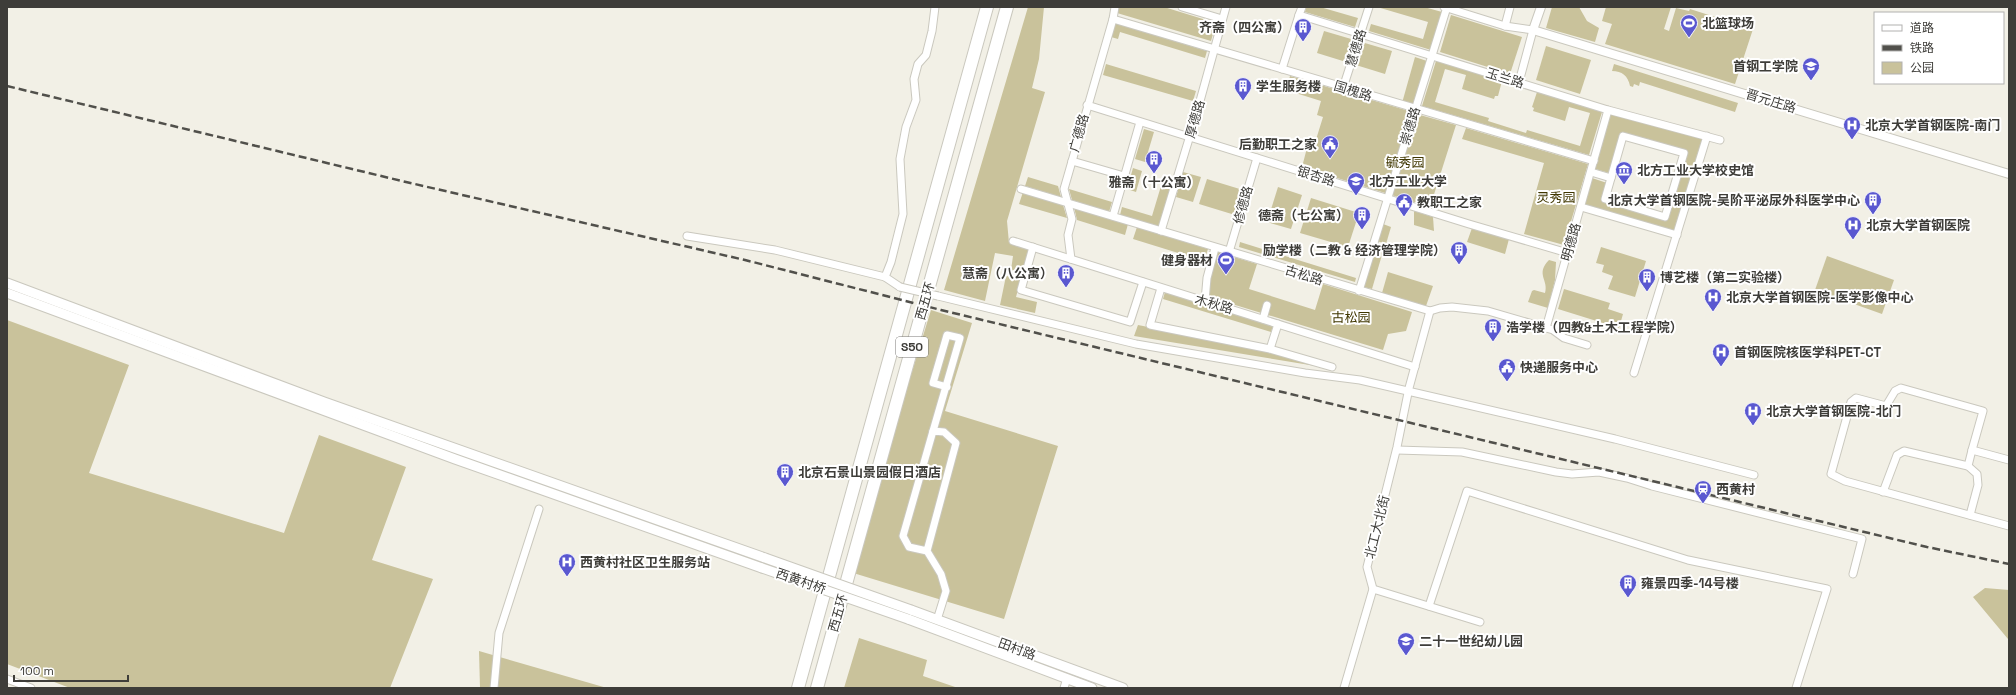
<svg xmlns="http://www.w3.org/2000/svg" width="2016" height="695" viewBox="0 0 2016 695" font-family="'Space Grotesk','Noto Sans SC',sans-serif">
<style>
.green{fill:#c9c29b}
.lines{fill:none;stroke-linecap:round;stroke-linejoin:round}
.minor-casing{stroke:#cac8be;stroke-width:9}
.tertiary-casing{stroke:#cac8be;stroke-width:10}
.secondary-casing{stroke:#cac8be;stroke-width:11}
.motorway-casing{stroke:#cac8be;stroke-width:14}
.minor{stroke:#fff;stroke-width:7}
.tertiary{stroke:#fff;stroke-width:8}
.secondary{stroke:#fff;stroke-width:9}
.motorway{stroke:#fff;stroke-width:12}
.rail{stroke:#51504b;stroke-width:2.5;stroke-dasharray:8 4;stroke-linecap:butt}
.minor-bridge-casing{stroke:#cac8be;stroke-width:9;stroke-linecap:butt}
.secondary-bridge-casing{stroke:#cac8be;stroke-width:11;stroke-linecap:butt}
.minor-bridge{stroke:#fff;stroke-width:7}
.secondary-bridge{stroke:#fff;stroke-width:9}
.labels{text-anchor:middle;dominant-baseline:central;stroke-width:4;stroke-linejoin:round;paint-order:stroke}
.shield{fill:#fff;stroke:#787774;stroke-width:1}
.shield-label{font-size:12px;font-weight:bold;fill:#3e3d39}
.poi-label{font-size:13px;font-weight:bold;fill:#3e3d39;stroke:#fff;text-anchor:start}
.street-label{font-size:13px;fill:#3e3d39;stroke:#fff}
.park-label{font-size:13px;fill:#403701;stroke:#fff}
</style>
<rect width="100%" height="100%" fill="#f2f0e6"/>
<!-- green -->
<g class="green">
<polygon points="1028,7 1044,7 1039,59 1032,88 1045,92 1007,221 1009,243 1029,250 1023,272 1011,270 1013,256 995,253 985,301 944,290"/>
<polygon points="1119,7 1164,7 1216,23 1211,41 1117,13"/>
<polygon points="1306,7 1320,7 1358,18 1355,27 1305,12"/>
<polygon points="1377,7 1424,7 1442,12 1431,50 1369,31 1371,24 1423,39 1428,22"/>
<polygon points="1552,7 1579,7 1587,21 1599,28 1595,42 1546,28"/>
<polygon points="1606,7 1671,7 1664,29 1669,31 1676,8 1689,11 1690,9 1753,29 1735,84 1605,44 1612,24 1602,21"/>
<polygon points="1451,15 1522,37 1510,74 1440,52"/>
<polygon points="1115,23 1207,51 1205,58 1120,32 1118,39 1111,37"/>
<polygon points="1324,31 1392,51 1385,74 1317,53"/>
<polygon points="1546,46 1591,60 1580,94 1536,80"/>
<polygon points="1415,57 1427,61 1414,106 1402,103"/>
<polygon points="1436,61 1502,81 1498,96 1495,96 1494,99 1462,89 1466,75 1445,69 1435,102 1489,118 1488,121 1526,133 1527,130 1580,146 1590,113 1569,107 1565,121 1533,111 1534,108 1532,107 1537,92 1602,112 1589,155 1422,106"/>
<polygon points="1106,64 1196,91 1193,101 1103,75"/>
<path d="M1614 64 1738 103 1735 112 1640 82 1639 86 1634 84 1633 87 1630 86C1628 76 1622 71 1612 71Z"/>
<polygon points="1290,76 1409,111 1405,124 1416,128 1420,115 1456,125 1430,207 1302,167 1308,144 1314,146 1323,117 1317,115 1321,101 1286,90"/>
<polygon points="1610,113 1705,138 1675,232 1584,205 1592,178 1607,183 1602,201 1667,220 1688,151 1622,133 1609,173 1595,169"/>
<polygon points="1466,128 1588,164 1564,245 1524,234 1544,163 1462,139"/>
<polygon points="1144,129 1154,132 1145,162 1135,159"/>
<polygon points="1133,168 1142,171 1136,192 1127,189"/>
<polygon points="1183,172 1201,177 1193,202 1176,197"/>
<polygon points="1164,176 1174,179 1159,227 1120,215 1122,207 1152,216"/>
<polygon points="1028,177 1058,186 1061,197 1025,186"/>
<polygon points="1207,179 1243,190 1235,215 1199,204"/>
<polygon points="1278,187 1302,195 1291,229 1267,222"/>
<polygon points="1069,189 1112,202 1109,212 1072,200"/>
<polygon points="1023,192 1063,205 1067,218 1019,204"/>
<polygon points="1311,198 1359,213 1348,247 1300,233"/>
<polygon points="1074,207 1128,224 1125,235 1077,220"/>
<polygon points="1414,211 1433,217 1434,231 1414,225"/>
<polygon points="1383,224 1391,227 1386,244 1377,241"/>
<polygon points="1137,227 1208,249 1204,261 1133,239"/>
<polygon points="1472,228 1509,239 1505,254 1467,242"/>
<polygon points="1240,242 1356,278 1355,282 1239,247"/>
<polygon points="1376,245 1384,248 1372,289 1363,287"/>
<polygon points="1601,247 1646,261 1635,297 1608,289 1613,276 1602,272 1604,265 1596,263"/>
<polygon points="1218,252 1257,264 1249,289 1315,310 1323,284 1412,312 1406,331 1388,334 1383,350 1209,297 1210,279"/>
<polygon points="1827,256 1894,280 1882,314 1815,290"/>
<path d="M1549 260 1556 262 1555 280 1548 308 1528 302 1532 291 1534 290 1545 293C1549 280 1535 274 1549 260Z"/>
<polygon points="1388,272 1433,286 1426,306 1382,293"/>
<polygon points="1006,276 1021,278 1016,297 1037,302 1035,313 1000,305"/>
<polygon points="1564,289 1610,303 1608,309 1623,314 1619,328 1558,309"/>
<polygon points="1165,292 1273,326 1271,332 1163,299"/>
<polygon points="931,310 972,323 945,411 1058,446 1004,619 850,572"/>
<polygon points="7,320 129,365 89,473 284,533 319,435 406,467 372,560 433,579 390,688 70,688 7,664"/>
<polygon points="1138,325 1269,351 1328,368 1134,336"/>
<polygon points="1985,588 2009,590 2009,643 2008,639 1973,597"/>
<polygon points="859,638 927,660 923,676 958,688 844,688"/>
<polygon points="479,651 607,688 480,688"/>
</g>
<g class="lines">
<!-- minor casing -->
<g class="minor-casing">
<g id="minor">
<polyline points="1182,7 1222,19"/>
<polyline points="1302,7 1299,15 1608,110 1720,140"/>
<polyline points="1444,7 1505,26 1533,30 1519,82"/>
<polyline points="1113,19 1594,161"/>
<polyline points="1505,26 1510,7"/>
<polyline points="1282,69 1299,15"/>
<polyline points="1343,88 1369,7"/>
<polyline points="1087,105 1469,224 1568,253"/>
<polygon points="1623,136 1684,153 1665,217 1605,199"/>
<polyline points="1072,161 1124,176"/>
<polyline points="1591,172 1611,178"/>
<polyline points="1021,189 1430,311 1440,308 1452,307 1488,311 1553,330 1564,338 1587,345"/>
<polyline points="1581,207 1677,235"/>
<polyline points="1113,216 1140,122"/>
<polyline points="1161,231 1195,119 1226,7"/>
<polyline points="687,236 775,250 885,277"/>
<polyline points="1013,241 1415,367"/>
<polyline points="1033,247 1021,290 1130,322 1143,282"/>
<polyline points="1229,252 1257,158"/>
<polyline points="1071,259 1068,235 1072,219 1064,189 1113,19 1115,7"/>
<polyline points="900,287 885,277 891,262 903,214 900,159 906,127 916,100 914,79 918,64 926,55 932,31 935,7"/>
<polyline points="1161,288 1150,325 1270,349 1332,367"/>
<polyline points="1359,291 1447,7"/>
<polyline points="938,296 1136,344 1305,373 1360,380 1615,439 1754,475"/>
<polyline points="1205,301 1207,278 1215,248"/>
<polyline points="1263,319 1267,305"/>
<polyline points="1546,328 1608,110"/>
<polyline points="1270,349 1278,324"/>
<polyline points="1634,373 1707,136"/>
<polyline points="933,431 960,338 947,335 933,383 947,387"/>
<polyline points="1397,450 1462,452 1556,472 1572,474 1599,472 1627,478 1652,486 1862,539 1853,574"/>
<polyline points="2009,460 1972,450 1983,411 1901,388 1895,391 1886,406 1856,398 1851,402 1831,474 1845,481 2009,526"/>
<polyline points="1968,466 1972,450"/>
<polyline points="1883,492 1897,455 1904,451 1968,466 1977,474 1978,485 1970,515"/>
<polyline points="927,551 909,547 903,536 933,431 944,432 956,443 927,551 941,574 946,591 937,620"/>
<polyline points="1373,589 1480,622"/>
<polyline points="1429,606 1467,491 1688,560 1827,589 1796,688"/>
<polyline points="7,679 31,688"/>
<polyline points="494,688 499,633 539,509"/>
<polyline points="1064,688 1067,678"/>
<polyline points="1344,688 1373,589 1367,567 1397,447 1409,388 1430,311"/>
</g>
</g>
<!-- tertiary casing -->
<g class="tertiary-casing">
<polyline id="tertiary" points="1541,7 1533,30 2009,174"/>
</g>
<!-- secondary casing -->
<g class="secondary-casing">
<g id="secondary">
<polyline points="7,283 324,402 765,558"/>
<polyline points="7,293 455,459 762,568"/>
<polyline points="911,610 1123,688"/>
<polyline points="908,619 1092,688"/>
</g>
</g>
<!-- motorway casing -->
<g class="motorway-casing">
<g id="motorway">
<polyline points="798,688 987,7"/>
<polyline points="817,688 1007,7"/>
</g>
</g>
<!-- minor -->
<use href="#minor" class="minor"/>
<!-- tertiary -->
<use href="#tertiary" class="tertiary"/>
<!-- secondary -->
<use href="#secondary" class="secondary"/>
<!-- motorway -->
<use href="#motorway" class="motorway"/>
<!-- rail -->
<polyline class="rail" points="7,86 406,182 745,260 941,310 1694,491 1927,547 2009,564"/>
<!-- minor-bridge casing -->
<g class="minor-bridge-casing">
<polyline id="minor-bridge" points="900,287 938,296"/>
</g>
<!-- secondary-bridge casing -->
<g class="secondary-bridge-casing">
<g id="secondary-bridge">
<polyline points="765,558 911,610"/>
<polyline points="762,568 908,619"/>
</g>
</g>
<!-- minor-bridge -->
<use href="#minor-bridge" class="minor-bridge"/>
<!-- secondary-bridge -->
<use href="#secondary-bridge" class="secondary-bridge"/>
</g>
<!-- icons -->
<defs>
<g id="stadium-pin" transform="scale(0.9)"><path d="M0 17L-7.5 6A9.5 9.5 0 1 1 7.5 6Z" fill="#5a58d0" stroke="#fff"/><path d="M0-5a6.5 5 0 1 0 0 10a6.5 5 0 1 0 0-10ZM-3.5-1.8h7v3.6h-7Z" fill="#fff"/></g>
<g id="building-pin" transform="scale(0.9)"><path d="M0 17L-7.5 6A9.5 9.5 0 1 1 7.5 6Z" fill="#5a58d0" stroke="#fff"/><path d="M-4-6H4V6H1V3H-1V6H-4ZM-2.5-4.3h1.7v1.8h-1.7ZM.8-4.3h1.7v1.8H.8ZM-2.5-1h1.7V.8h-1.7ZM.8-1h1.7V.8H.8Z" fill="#fff"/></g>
<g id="university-pin" transform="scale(0.9)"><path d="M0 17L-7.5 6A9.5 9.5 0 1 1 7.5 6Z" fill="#5a58d0" stroke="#fff"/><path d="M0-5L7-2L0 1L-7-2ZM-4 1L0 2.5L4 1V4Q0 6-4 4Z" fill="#fff"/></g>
<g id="hospital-pin" transform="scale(0.9)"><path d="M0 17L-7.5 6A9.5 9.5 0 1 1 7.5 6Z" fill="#5a58d0" stroke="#fff"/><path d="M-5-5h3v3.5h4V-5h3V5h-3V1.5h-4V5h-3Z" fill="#fff"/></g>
<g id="civic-pin" transform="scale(0.9)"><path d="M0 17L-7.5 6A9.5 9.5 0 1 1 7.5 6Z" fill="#5a58d0" stroke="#fff"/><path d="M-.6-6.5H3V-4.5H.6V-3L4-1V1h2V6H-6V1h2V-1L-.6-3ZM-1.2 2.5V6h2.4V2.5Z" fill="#fff"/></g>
<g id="museum-pin" transform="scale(0.9)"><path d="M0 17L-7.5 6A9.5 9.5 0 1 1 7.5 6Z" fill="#5a58d0" stroke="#fff"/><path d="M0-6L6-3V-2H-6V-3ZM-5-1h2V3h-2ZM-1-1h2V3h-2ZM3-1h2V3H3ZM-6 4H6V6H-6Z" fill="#fff"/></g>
<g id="station-pin" transform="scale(0.9)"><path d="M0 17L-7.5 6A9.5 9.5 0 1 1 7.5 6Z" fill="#5a58d0" stroke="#fff"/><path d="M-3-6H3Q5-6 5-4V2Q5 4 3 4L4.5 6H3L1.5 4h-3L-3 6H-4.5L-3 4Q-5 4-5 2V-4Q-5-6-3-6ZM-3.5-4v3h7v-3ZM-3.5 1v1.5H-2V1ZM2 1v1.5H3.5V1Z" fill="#fff"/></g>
<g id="school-pin" transform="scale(0.9)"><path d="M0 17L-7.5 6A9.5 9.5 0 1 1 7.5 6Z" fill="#5a58d0" stroke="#fff"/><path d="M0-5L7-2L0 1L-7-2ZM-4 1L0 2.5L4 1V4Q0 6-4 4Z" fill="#fff"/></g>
</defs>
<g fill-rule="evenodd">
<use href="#stadium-pin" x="1689" y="23"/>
<use href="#building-pin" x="1303" y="27"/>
<use href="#university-pin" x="1811" y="66"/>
<use href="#building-pin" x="1243" y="86"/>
<use href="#hospital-pin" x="1852" y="125"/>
<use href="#civic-pin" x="1330" y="144"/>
<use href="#building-pin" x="1154" y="159"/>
<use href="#museum-pin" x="1624" y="170"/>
<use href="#university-pin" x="1356" y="181"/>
<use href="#building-pin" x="1873" y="200"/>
<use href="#civic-pin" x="1404" y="202"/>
<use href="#building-pin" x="1362" y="215"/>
<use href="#hospital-pin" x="1853" y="225"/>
<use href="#building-pin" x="1459" y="250"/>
<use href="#stadium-pin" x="1226" y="260"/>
<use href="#building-pin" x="1066" y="273"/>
<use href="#building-pin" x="1647" y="277"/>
<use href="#hospital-pin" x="1713" y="297"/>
<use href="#building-pin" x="1493" y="327"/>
<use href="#hospital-pin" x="1721" y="352"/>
<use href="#civic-pin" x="1507" y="367"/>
<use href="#hospital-pin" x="1753" y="411"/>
<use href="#building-pin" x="785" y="472"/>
<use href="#station-pin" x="1703" y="489"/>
<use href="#hospital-pin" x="567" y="562"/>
<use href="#building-pin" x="1628" y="583"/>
<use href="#school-pin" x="1406" y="641"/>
</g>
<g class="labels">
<!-- shield labels -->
<rect class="shield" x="896" y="337" width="32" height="20" rx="3"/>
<g class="shield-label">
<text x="912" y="347">S50</text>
</g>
<!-- poi labels -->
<g class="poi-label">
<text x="1702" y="23">北篮球场</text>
<text x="1290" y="27" text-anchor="end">齐斋（四公寓）</text>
<text x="1798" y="66" text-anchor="end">首钢工学院</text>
<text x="1256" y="86">学生服务楼</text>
<text x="1865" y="125">北京大学首钢医院-南门</text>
<text x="1317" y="144" text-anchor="end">后勤职工之家</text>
<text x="1637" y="170">北方工业大学校史馆</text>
<text x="1369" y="181">北方工业大学</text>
<text x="1154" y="182" text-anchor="middle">雅斋（十公寓）</text>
<text x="1860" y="200" text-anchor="end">北京大学首钢医院-吴阶平泌尿外科医学中心</text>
<text x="1417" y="202">教职工之家</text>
<text x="1349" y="215" text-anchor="end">德斋（七公寓）</text>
<text x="1866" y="225">北京大学首钢医院</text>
<text x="1446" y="250" text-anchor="end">励学楼（二教 &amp; 经济管理学院）</text>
<text x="1213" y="260" text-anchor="end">健身器材</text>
<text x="1053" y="273" text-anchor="end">慧斋（八公寓）</text>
<text x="1660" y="277">博艺楼（第二实验楼）</text>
<text x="1726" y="297">北京大学首钢医院-医学影像中心</text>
<text x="1506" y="327">浩学楼（四教&amp;土木工程学院）</text>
<text x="1734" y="352">首钢医院核医学科PET-CT</text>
<text x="1520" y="367">快递服务中心</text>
<text x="1766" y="411">北京大学首钢医院-北门</text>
<text x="798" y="472">北京石景山景园假日酒店</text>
<text x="1716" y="489">西黄村</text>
<text x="580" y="562">西黄村社区卫生服务站</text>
<text x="1641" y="583">雍景四季-14号楼</text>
<text x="1419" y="641">二十一世纪幼儿园</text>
</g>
<!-- street labels -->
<g class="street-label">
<text transform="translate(1356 48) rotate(-73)">慧德路</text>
<text transform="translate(1505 78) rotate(17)">玉兰路</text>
<text transform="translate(1353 91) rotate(17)">国槐路</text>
<text transform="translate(1771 101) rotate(17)">晋元庄路</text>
<text transform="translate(1195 119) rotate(-74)">厚德路</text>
<text transform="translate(1410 126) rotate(-73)">崇德路</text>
<text transform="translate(1079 133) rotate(-74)">广德路</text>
<text transform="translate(1316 176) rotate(17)">银杏路</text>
<text transform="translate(1243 205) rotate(-74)">修德路</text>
<text transform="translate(1571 242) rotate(-74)">明德路</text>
<text transform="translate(1304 275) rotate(17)">古松路</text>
<text transform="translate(925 301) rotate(-74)">西五环</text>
<text transform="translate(1214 304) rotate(16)">木秋路</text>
<text transform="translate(1377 527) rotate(-76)">北工大北街</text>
<text transform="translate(801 581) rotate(19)">西黄村桥</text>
<text transform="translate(838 613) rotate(-74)">西五环</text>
<text transform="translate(1017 649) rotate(20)">田村路</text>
</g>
<!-- park labels -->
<g class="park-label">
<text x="1405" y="162">毓秀园</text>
<text x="1556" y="197">灵秀园</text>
<text x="1351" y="317">古松园</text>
</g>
</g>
<!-- border -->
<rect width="2016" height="695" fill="none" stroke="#3e3d39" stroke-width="16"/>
<!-- legend -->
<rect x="1874" y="12" width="130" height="72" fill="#ffffff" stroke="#b2b1b0"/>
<rect x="1882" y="25" width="20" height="6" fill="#ffffff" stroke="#b2b1b0"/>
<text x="1910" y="32" font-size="12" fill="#3e3d39">道路</text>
<rect x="1882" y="45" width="20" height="6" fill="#51504b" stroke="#b2b1b0"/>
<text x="1910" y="52" font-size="12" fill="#3e3d39">铁路</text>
<rect x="1882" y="62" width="20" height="12" fill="#c9c29b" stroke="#b2b1b0"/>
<text x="1910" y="72" font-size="12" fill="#3e3d39">公园</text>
<!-- scale -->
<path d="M14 675v6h114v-6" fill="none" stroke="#3e3d39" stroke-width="2"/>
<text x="20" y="675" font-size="12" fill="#3e3d39" stroke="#ffffff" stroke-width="3" paint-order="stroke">100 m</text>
</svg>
